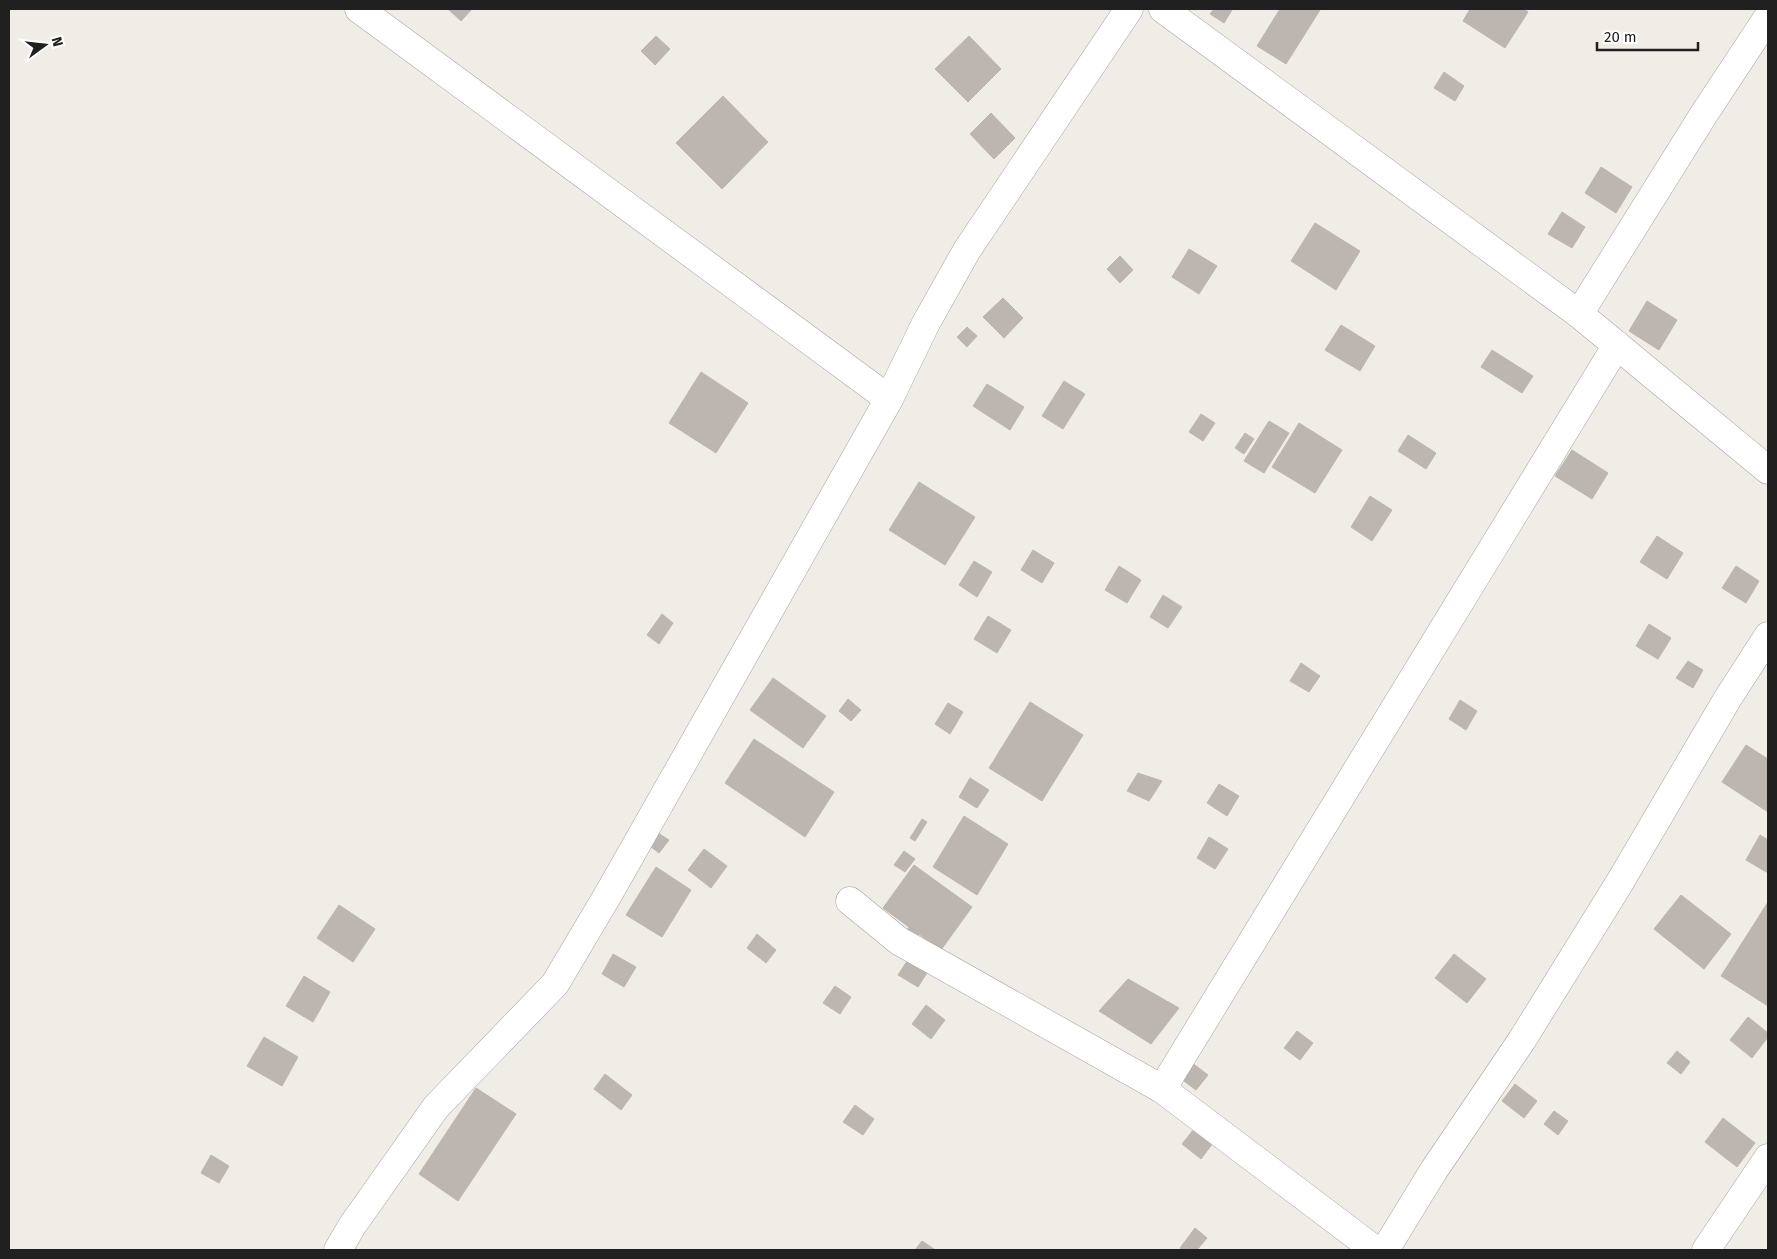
<svg xmlns="http://www.w3.org/2000/svg" width="1777" height="1259" viewBox="0 0 1777 1259" font-family="'Fira Sans',sans-serif">
<style>
.building{fill:#bdb6b0;stroke:#c1b5a9}
.lines{fill:none;stroke-linecap:round;stroke-linejoin:round}
.minor-casing{stroke:#a4a4a4;stroke-width:29}
.minor{stroke:#fff;stroke-width:28}
</style>
<rect width="100%" height="100%" fill="#f0ede7"/>
<!-- building -->
<g class="building">
<polygon points="448,9 472,9 461,21"/>
<polygon points="1214,9 1230,9 1232,10 1224,23 1210,14"/>
<polygon points="1280,9 1320,10 1286,64 1257,46"/>
<polygon points="1470,9 1524,9 1528,12 1505,48 1463,21"/>
<polygon points="656,36 670,49 655,65 641,51"/>
<polygon points="969,36 1001,69 968,102 935,69"/>
<polygon points="1444,72 1464,86 1455,101 1434,88"/>
<polygon points="723,96 768,142 722,189 676,143"/>
<polygon points="991,113 1015,138 994,159 970,134"/>
<polygon points="1601,167 1632,187 1616,213 1585,193"/>
<polygon points="1562,212 1585,227 1572,248 1548,234"/>
<polygon points="1315,223 1360,251 1336,290 1291,261"/>
<polygon points="1189,249 1217,266 1199,294 1172,277"/>
<polygon points="1120,256 1133,270 1120,283 1107,269"/>
<polygon points="1003,298 1023,318 1004,338 983,317"/>
<polygon points="1647,301 1677,320 1659,350 1629,331"/>
<polygon points="1341,325 1375,346 1360,371 1325,350"/>
<polygon points="967,327 977,336 967,347 957,337"/>
<polygon points="1492,350 1533,376 1522,393 1481,367"/>
<polygon points="701,372 748,403 716,453 669,423"/>
<polygon points="1064,381 1085,394 1063,429 1042,416"/>
<polygon points="987,384 1024,407 1010,430 973,406"/>
<polygon points="1201,414 1215,423 1203,441 1189,432"/>
<polygon points="1269,421 1289,433 1264,473 1244,461"/>
<polygon points="1299,423 1342,450 1315,493 1272,467"/>
<polygon points="1245,433 1254,439 1244,454 1235,448"/>
<polygon points="1408,435 1436,453 1426,469 1398,451"/>
<polygon points="1572,450 1608,473 1592,499 1555,476"/>
<polygon points="919,482 975,517 945,565 889,530"/>
<polygon points="1370,496 1392,510 1372,541 1351,527"/>
<polygon points="1657,536 1683,553 1667,579 1640,562"/>
<polygon points="1033,550 1054,563 1042,583 1021,570"/>
<polygon points="974,561 992,572 977,597 959,585"/>
<polygon points="1119,566 1141,580 1127,603 1105,590"/>
<polygon points="1736,566 1759,581 1746,603 1722,588"/>
<polygon points="1163,595 1182,607 1168,628 1150,617"/>
<polygon points="662,614 673,623 659,644 647,635"/>
<polygon points="988,616 1011,630 997,653 974,639"/>
<polygon points="1649,624 1671,638 1658,659 1636,646"/>
<polygon points="1688,661 1703,670 1693,688 1676,678"/>
<polygon points="1301,663 1320,676 1309,692 1290,681"/>
<polygon points="773,678 826,716 803,748 750,710"/>
<polygon points="848,699 861,710 851,721 839,711"/>
<polygon points="1460,700 1477,711 1466,730 1449,719"/>
<polygon points="1030,702 1083,735 1042,801 989,768"/>
<polygon points="948,703 963,712 950,734 935,724"/>
<polygon points="754,739 834,792 805,837 725,783"/>
<polygon points="1746,745 1768,759 1768,812 1722,782"/>
<polygon points="1138,773 1162,781 1149,801 1127,791"/>
<polygon points="970,778 989,790 977,808 959,797"/>
<polygon points="1219,784 1239,796 1227,816 1207,803"/>
<polygon points="964,816 1008,844 977,895 933,867"/>
<polygon points="922,819 927,822 915,841 910,838"/>
<polygon points="650,828 669,840 659,853 642,840"/>
<polygon points="1760,835 1768,840 1768,873 1746,860"/>
<polygon points="1209,837 1228,849 1215,869 1197,858"/>
<polygon points="704,849 727,866 711,888 688,870"/>
<polygon points="904,851 915,859 905,872 894,865"/>
<polygon points="914,865 972,907 941,950 919,934 915,939 905,933 909,927 883,908"/>
<polygon points="656,867 691,890 662,937 626,915"/>
<polygon points="1681,895 1731,934 1704,969 1654,929"/>
<polygon points="1768,902 1768,1006 1721,976"/>
<polygon points="339,905 375,929 353,962 317,938"/>
<polygon points="757,934 776,950 766,963 747,948"/>
<polygon points="613,954 636,967 624,987 602,974"/>
<polygon points="1454,954 1486,979 1467,1003 1435,978"/>
<polygon points="911,955 930,968 918,987 898,975"/>
<polygon points="304,976 330,992 313,1022 286,1006"/>
<polygon points="1128,979 1179,1008 1151,1044 1099,1011"/>
<polygon points="835,986 851,997 840,1014 823,1003"/>
<polygon points="926,1005 945,1020 931,1039 912,1024"/>
<polygon points="1748,1017 1768,1033 1768,1037 1752,1058 1730,1040"/>
<polygon points="1297,1031 1313,1043 1300,1060 1284,1048"/>
<polygon points="264,1037 298,1057 282,1086 247,1066"/>
<polygon points="1677,1051 1690,1062 1681,1074 1667,1063"/>
<polygon points="1191,1062 1208,1075 1196,1090 1180,1078"/>
<polygon points="605,1074 632,1095 621,1110 594,1089"/>
<polygon points="1515,1084 1537,1101 1524,1118 1502,1101"/>
<polygon points="476,1088 516,1114 458,1201 419,1174"/>
<polygon points="855,1105 874,1119 863,1135 843,1122"/>
<polygon points="1554,1111 1568,1121 1558,1135 1544,1124"/>
<polygon points="1723,1118 1755,1143 1737,1167 1705,1142"/>
<polygon points="1194,1129 1213,1143 1201,1159 1182,1144"/>
<polygon points="211,1155 229,1166 219,1183 201,1173"/>
<polygon points="1195,1228 1207,1238 1197,1250 1183,1250 1180,1248"/>
<polygon points="922,1241 934,1249 933,1250 915,1250"/>
</g>
<g class="lines">
<!-- minor casing -->
<g class="minor-casing">
<g id="minor">
<polyline points="359,9 889,399"/>
<polyline points="1163,9 1579,314 1768,470"/>
<polyline points="1579,314 1704,114 1768,17"/>
<polyline points="850,901 899,941 1162,1089 1375,1250"/>
<polyline points="1162,1089 1617,345"/>
<polyline points="338,1250 352,1226 436,1107 555,984 609,893 889,399 926,323 967,250 1129,9"/>
<polyline points="1385,1250 1434,1170 1522,1040 1620,882 1728,698 1768,636"/>
<polyline points="1706,1250 1768,1158"/>
</g>
</g>
<!-- minor -->
<use href="#minor" class="minor"/>
</g>
<!-- border -->
<rect width="1777" height="1259" fill="none" stroke="#202020" stroke-width="20"/>
<!-- north arrow -->
<g transform="translate(45 45) rotate(75)" stroke="#ffffff" stroke-width="4" paint-order="stroke">
<path d="M0-4L9 19L0 12L-9 19Z" fill="#202020"/>
<text y="-8" font-size="14" font-weight="bold" text-anchor="middle" fill="#202020">N</text>
</g>
<!-- scale -->
<path d="M1597 42v8h101v-8" fill="none" stroke="#202020" stroke-width="2.5"/>
<text x="1604" y="42" font-size="15" fill="#202020" stroke="#ffffff" stroke-width="4" paint-order="stroke">20 m</text>
</svg>
